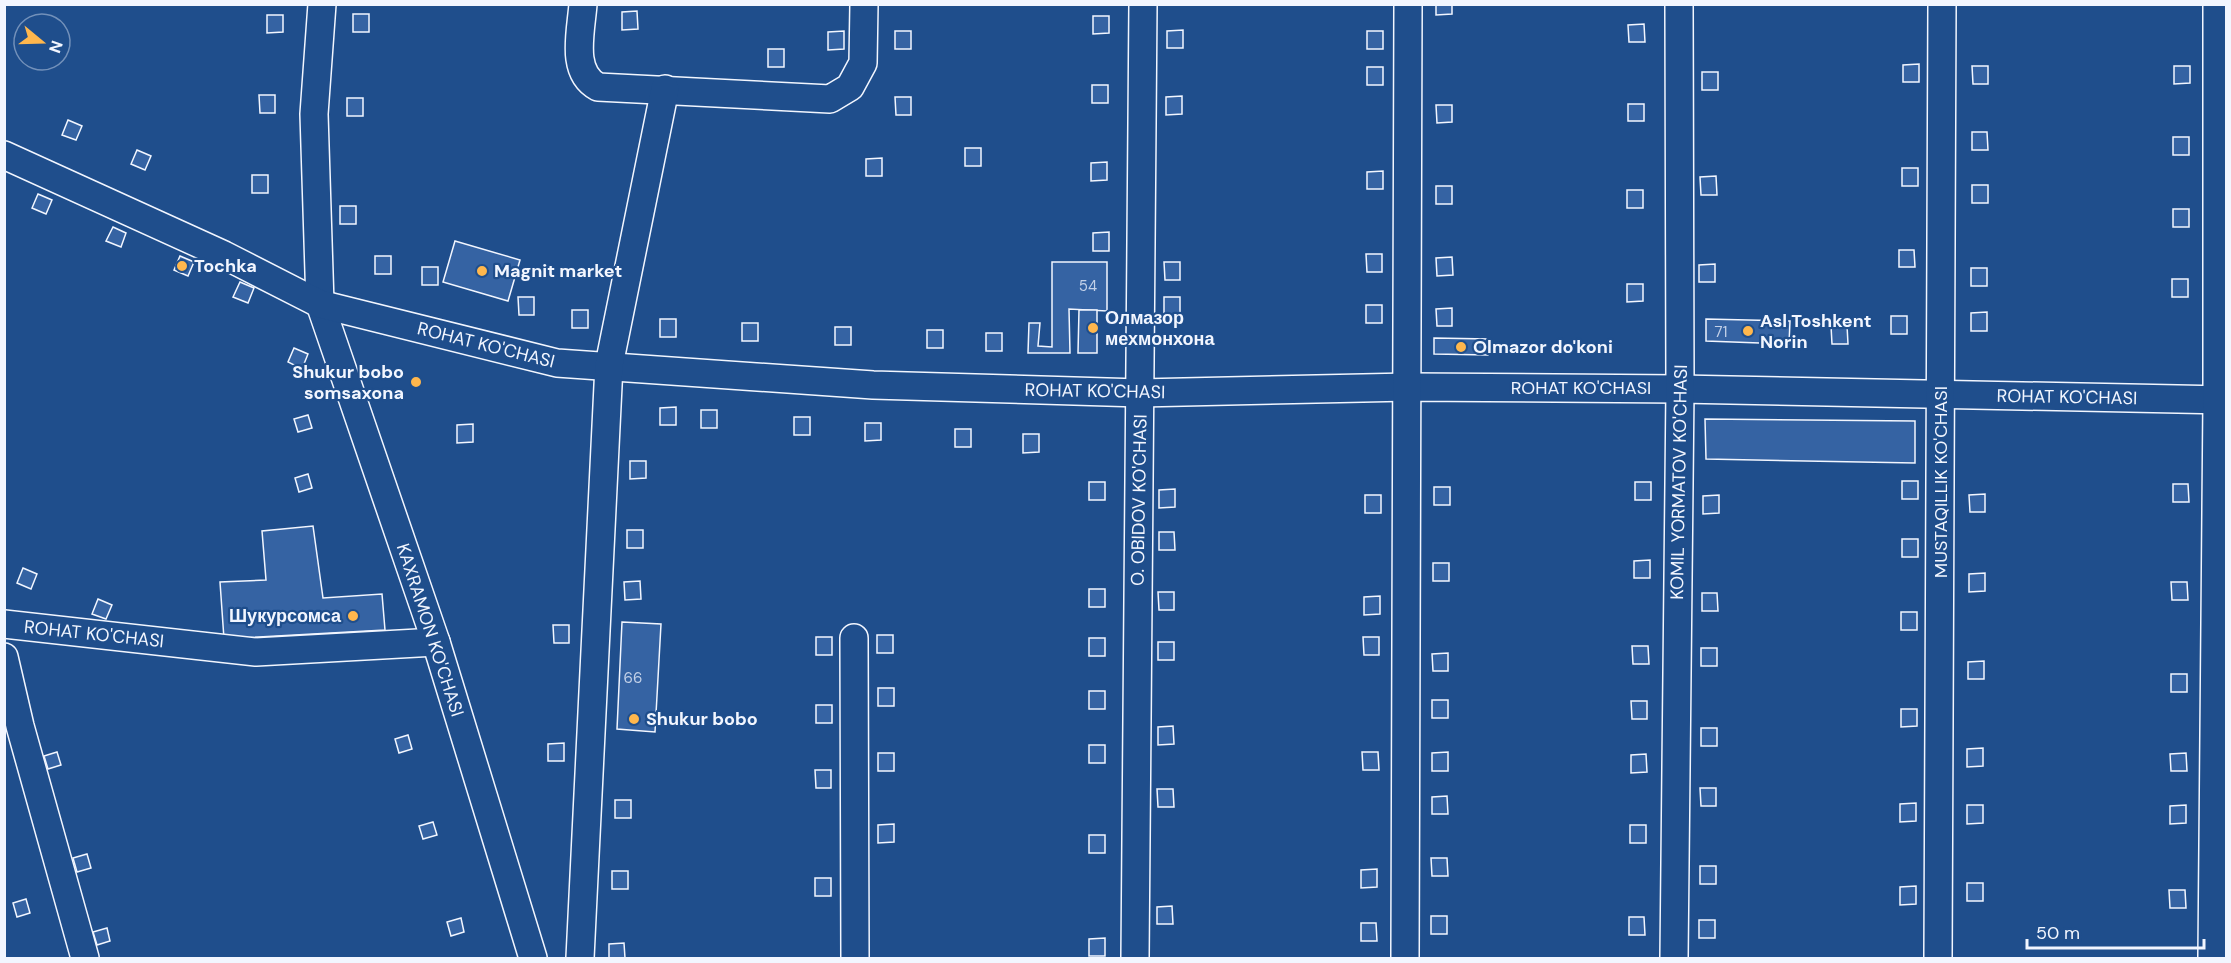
<svg xmlns="http://www.w3.org/2000/svg" width="2231" height="963" viewBox="0 0 2231 963" font-family="'DM Sans',sans-serif">
<style>
.building{fill:#3563a3;stroke:#f2f6ff;stroke-width:1.5}
.lines{fill:none;stroke-linecap:round;stroke-linejoin:round}
.minor-casing{stroke:#f2f6ff;stroke-width:30}
.minor{stroke:#1f4e8c;stroke-width:27}
.poi-dot{fill:#ffb74d;stroke:#1f4e8c;stroke-width:2}
.labels{text-anchor:middle;dominant-baseline:central;stroke-width:4.5;stroke-linejoin:round;paint-order:stroke}
.number-label{font-size:15px;fill:#c3d1e8}
.poi-label{font-size:18px;font-weight:bold;fill:#f2f6ff;stroke:#1f4e8c;text-anchor:start}
.street-label{font-size:18px;fill:#f2f6ff;stroke:#1f4e8c}
</style>
<rect width="100%" height="100%" fill="#1f4e8c"/>
<!-- building -->
<g class="building">
<polygon points="1436,4 1452,4 1452,14 1436,15"/>
<polygon points="637,11 638,29 622,30 622,12"/>
<rect x="353" y="14" width="16" height="18"/>
<polygon points="267,15 283,15 283,32 267,33"/>
<polygon points="1093,16 1109,16 1109,33 1093,34"/>
<polygon points="1644,24 1645,42 1629,42 1628,25"/>
<polygon points="1183,30 1183,48 1167,48 1167,31"/>
<polygon points="844,31 844,49 828,50 828,32"/>
<rect x="895" y="31" width="16" height="18"/>
<rect x="1367" y="31" width="16" height="18"/>
<rect x="768" y="49" width="16" height="18"/>
<polygon points="1919,64 1919,82 1903,82 1903,65"/>
<polygon points="1972,66 1988,66 1988,84 1973,84"/>
<polygon points="2174,66 2190,66 2190,83 2174,84"/>
<rect x="1367" y="67" width="16" height="18"/>
<rect x="1702" y="72" width="16" height="18"/>
<rect x="1092" y="85" width="16" height="18"/>
<polygon points="259,95 275,95 275,113 260,113"/>
<polygon points="1182,96 1182,114 1166,115 1166,97"/>
<polygon points="895,97 911,97 911,115 896,115"/>
<rect x="347" y="98" width="16" height="18"/>
<rect x="1628" y="104" width="16" height="17"/>
<polygon points="1436,105 1452,105 1452,122 1437,123"/>
<polygon points="68,120 82,126 76,140 62,135"/>
<polygon points="1972,132 1987,132 1988,150 1972,150"/>
<rect x="2173" y="137" width="16" height="18"/>
<rect x="965" y="148" width="16" height="18"/>
<polygon points="137,150 151,156 145,170 131,164"/>
<polygon points="882,158 882,176 866,176 866,159"/>
<polygon points="1107,162 1107,180 1091,181 1091,163"/>
<rect x="1902" y="168" width="16" height="18"/>
<polygon points="1383,171 1383,189 1367,189 1367,172"/>
<rect x="252" y="175" width="16" height="18"/>
<polygon points="1716,176 1717,195 1701,195 1700,177"/>
<rect x="1972" y="185" width="16" height="18"/>
<rect x="1436" y="186" width="16" height="18"/>
<rect x="1627" y="190" width="16" height="18"/>
<polygon points="38,194 52,200 46,214 32,208"/>
<rect x="340" y="206" width="16" height="18"/>
<rect x="2173" y="209" width="16" height="18"/>
<polygon points="113,227 126,233 121,247 106,241"/>
<polygon points="1109,232 1109,251 1093,251 1093,233"/>
<polygon points="455,241 520,260 508,301 443,282"/>
<polygon points="1899,250 1914,250 1915,267 1899,267"/>
<polygon points="1366,254 1382,254 1382,272 1367,272"/>
<polygon points="180,256 194,262 188,276 174,270"/>
<rect x="375" y="256" width="16" height="18"/>
<polygon points="1452,257 1453,275 1437,276 1436,258"/>
<polygon points="1052,262 1107,262 1107,311 1069,309 1070,353 1028,353 1029,323 1040,323 1038,346 1052,347"/>
<polygon points="1164,262 1180,262 1180,280 1165,280"/>
<polygon points="1715,264 1715,282 1699,282 1699,265"/>
<rect x="422" y="267" width="16" height="18"/>
<rect x="1971" y="268" width="16" height="18"/>
<rect x="2172" y="279" width="16" height="18"/>
<polygon points="240,282 254,288 248,303 233,297"/>
<polygon points="1627,284 1643,284 1643,301 1627,302"/>
<polygon points="518,297 534,297 534,315 519,315"/>
<rect x="1164" y="297" width="16" height="18"/>
<rect x="1366" y="305" width="16" height="18"/>
<polygon points="1452,308 1452,326 1437,326 1436,309"/>
<rect x="572" y="310" width="16" height="18"/>
<polygon points="1079,310 1097,310 1097,353 1078,353"/>
<polygon points="1987,312 1987,331 1971,331 1971,313"/>
<rect x="1891" y="316" width="16" height="18"/>
<rect x="660" y="319" width="16" height="18"/>
<polygon points="1706,319 1790,321 1789,344 1706,341"/>
<rect x="742" y="323" width="16" height="18"/>
<polygon points="1847,325 1848,344 1832,344 1831,326"/>
<rect x="835" y="327" width="16" height="18"/>
<rect x="927" y="330" width="16" height="18"/>
<rect x="986" y="333" width="16" height="18"/>
<polygon points="1434,338 1489,339 1488,355 1434,354"/>
<polygon points="294,348 308,354 302,369 288,362"/>
<polygon points="676,407 676,425 660,425 660,408"/>
<rect x="701" y="410" width="16" height="18"/>
<polygon points="308,415 312,428 298,432 294,419"/>
<rect x="794" y="417" width="16" height="18"/>
<polygon points="1705,419 1915,421 1915,463 1706,459"/>
<polygon points="865,423 881,423 881,440 865,441"/>
<polygon points="473,424 473,442 457,443 457,425"/>
<rect x="955" y="429" width="16" height="18"/>
<polygon points="1023,434 1039,434 1039,452 1023,453"/>
<polygon points="630,461 646,461 646,478 630,479"/>
<polygon points="308,474 312,488 299,492 295,478"/>
<rect x="1902" y="481" width="16" height="18"/>
<rect x="1089" y="482" width="16" height="18"/>
<rect x="1635" y="482" width="16" height="18"/>
<polygon points="2173,484 2188,484 2189,502 2173,502"/>
<rect x="1434" y="487" width="16" height="18"/>
<polygon points="1175,489 1175,507 1159,508 1159,490"/>
<polygon points="1985,494 1985,512 1970,512 1969,495"/>
<rect x="1365" y="495" width="16" height="18"/>
<polygon points="1719,495 1719,513 1703,514 1703,496"/>
<polygon points="313,526 323,598 382,594 385,630 224,639 220,582 266,580 262,531"/>
<rect x="627" y="530" width="16" height="18"/>
<polygon points="1159,532 1174,532 1175,550 1159,550"/>
<rect x="1902" y="539" width="16" height="18"/>
<polygon points="1650,560 1650,578 1634,578 1634,561"/>
<rect x="1433" y="563" width="16" height="18"/>
<polygon points="23,568 37,574 31,589 17,583"/>
<polygon points="1985,573 1985,591 1969,592 1969,574"/>
<polygon points="640,581 641,599 625,600 624,582"/>
<polygon points="2171,582 2187,582 2188,600 2172,600"/>
<rect x="1089" y="589" width="16" height="18"/>
<polygon points="1158,592 1174,592 1174,610 1159,610"/>
<polygon points="1702,593 1717,593 1718,611 1702,611"/>
<polygon points="1380,596 1380,614 1364,615 1364,597"/>
<polygon points="98,599 112,605 106,619 92,614"/>
<rect x="1901" y="612" width="16" height="18"/>
<polygon points="622,622 661,624 655,732 617,729"/>
<polygon points="553,625 569,625 569,643 554,643"/>
<rect x="877" y="635" width="16" height="18"/>
<rect x="816" y="637" width="16" height="18"/>
<polygon points="1363,637 1379,637 1379,655 1364,655"/>
<rect x="1089" y="638" width="16" height="18"/>
<rect x="1158" y="642" width="16" height="18"/>
<polygon points="1632,646 1648,646 1649,664 1633,664"/>
<rect x="1701" y="648" width="16" height="18"/>
<polygon points="1448,653 1448,671 1433,671 1432,654"/>
<polygon points="1984,661 1984,679 1968,679 1968,662"/>
<rect x="2171" y="674" width="16" height="18"/>
<rect x="878" y="688" width="16" height="18"/>
<rect x="1089" y="691" width="16" height="18"/>
<rect x="1432" y="700" width="16" height="18"/>
<polygon points="1631,701 1647,701 1647,719 1632,719"/>
<rect x="816" y="705" width="16" height="18"/>
<polygon points="1901,709 1917,709 1917,726 1901,727"/>
<polygon points="1173,726 1174,744 1158,745 1158,727"/>
<rect x="1701" y="728" width="16" height="18"/>
<polygon points="408,735 412,749 399,753 395,739"/>
<polygon points="564,743 564,761 548,761 548,744"/>
<rect x="1089" y="745" width="16" height="18"/>
<polygon points="1983,748 1983,766 1967,767 1967,749"/>
<polygon points="57,752 61,765 48,769 44,756"/>
<polygon points="1362,752 1378,752 1379,770 1363,770"/>
<polygon points="1448,752 1448,771 1432,771 1432,753"/>
<rect x="878" y="753" width="16" height="18"/>
<polygon points="2186,753 2187,771 2171,771 2170,754"/>
<polygon points="1646,754 1647,772 1631,773 1631,755"/>
<polygon points="815,770 831,770 831,788 816,788"/>
<polygon points="1700,788 1716,788 1716,806 1701,806"/>
<polygon points="1157,789 1173,789 1174,807 1158,807"/>
<polygon points="1447,796 1448,814 1432,814 1432,797"/>
<rect x="615" y="800" width="16" height="18"/>
<polygon points="1916,803 1916,821 1900,822 1900,804"/>
<polygon points="1967,805 1983,805 1983,823 1967,824"/>
<polygon points="2186,805 2186,823 2170,824 2170,806"/>
<polygon points="433,822 437,835 423,839 419,826"/>
<polygon points="894,824 894,842 878,843 878,825"/>
<rect x="1630" y="825" width="16" height="18"/>
<rect x="1089" y="835" width="16" height="18"/>
<polygon points="87,854 91,868 77,872 73,858"/>
<polygon points="1431,858 1447,858 1448,876 1432,876"/>
<rect x="1700" y="866" width="16" height="18"/>
<polygon points="1377,869 1377,887 1361,888 1361,870"/>
<rect x="612" y="871" width="16" height="18"/>
<rect x="815" y="878" width="16" height="18"/>
<rect x="1967" y="883" width="16" height="18"/>
<polygon points="1916,886 1916,904 1900,905 1900,887"/>
<polygon points="2169,890 2185,890 2186,908 2170,908"/>
<polygon points="26,899 30,913 17,917 13,903"/>
<polygon points="1172,906 1173,924 1157,924 1157,907"/>
<rect x="1431" y="916" width="16" height="18"/>
<polygon points="1629,917 1644,917 1645,935 1629,935"/>
<polygon points="461,918 464,932 451,936 447,922"/>
<rect x="1699" y="920" width="16" height="18"/>
<polygon points="1361,923 1376,923 1377,941 1361,941"/>
<polygon points="107,928 110,941 97,945 93,932"/>
<polygon points="1105,938 1105,956 1089,956 1089,939"/>
<polygon points="624,943 625,958 609,958 609,944"/>
</g>
<g class="lines">
<!-- minor casing -->
<g class="minor-casing">
<g id="minor">
<polyline points="322,4 314,114 320,304 436,642 533,958"/>
<path d="M583 4C581 32 570 72 598 87L830 99 850 87 863 63 864 4"/>
<polyline points="4,155 224,255 320,304 557,363 873,385 1140,393 1409,387 1680,389 2226,400"/>
<polyline points="4,624 256,652 436,642"/>
<polyline points="854,638 855,958"/>
<polyline points="4,657 20,726 85,958"/>
<polyline points="580,958 609,365 665,89"/>
<polyline points="1135,958 1143,4"/>
<polyline points="1405,958 1408,4"/>
<polyline points="1674,958 1680,389 1679,4"/>
<polyline points="1938,958 1942,4"/>
<polyline points="2212,958 2217,400 2217,4"/>
</g>
</g>
<!-- minor -->
<use href="#minor" class="minor"/>
</g>
<!-- markers -->
<g class="poi-dot">
<circle cx="182" cy="266" r="6"/>
<circle cx="482" cy="271" r="6"/>
<circle cx="1093" cy="328" r="6"/>
<circle cx="1748" cy="331" r="6"/>
<circle cx="1461" cy="347" r="6"/>
<circle cx="416" cy="382" r="6"/>
<circle cx="353" cy="616" r="6"/>
<circle cx="634" cy="719" r="6"/>
</g>
<g class="labels">
<!-- number labels -->
<g class="number-label">
<text x="1088" y="286">54</text>
<text x="1721" y="332">71</text>
<text x="633" y="678">66</text>
</g>
<!-- poi labels -->
<g class="poi-label">
<text x="194" y="266">Tochka</text>
<text x="494" y="271">Magnit market</text>
<text x="1105" y="318">Олмазор<tspan x="1105" dy="21">мехмонхона</tspan></text>
<text x="1760" y="321">Asl Toshkent<tspan x="1760" dy="21">Norin</tspan></text>
<text x="1473" y="347">Olmazor do'koni</text>
<text x="404" y="372" text-anchor="end">Shukur bobo<tspan x="404" dy="21">somsaxona</tspan></text>
<text x="341" y="616" text-anchor="end">Шукурсомса</text>
<text x="646" y="719">Shukur bobo</text>
</g>
<!-- street labels -->
<g class="street-label">
<text transform="translate(486 345) rotate(14)">ROHAT KO'CHASI</text>
<text x="1581" y="388">ROHAT KO'CHASI</text>
<text transform="translate(1095 391) rotate(1)">ROHAT KO'CHASI</text>
<text transform="translate(2067 397) rotate(1)">ROHAT KO'CHASI</text>
<text transform="translate(1679 482) rotate(-89)">KOMIL YORMATOV KO'CHASI</text>
<text transform="translate(1941 482) rotate(-90)">MUSTAQILLIK KO'CHASI</text>
<text transform="translate(1139 500) rotate(-89)">O. OBIDOV KO'CHASI</text>
<text transform="translate(430 630) rotate(72)">KAXRAMON KO'CHASI</text>
<text transform="translate(94 634) rotate(6)">ROHAT KO'CHASI</text>
</g>
</g>
<!-- border -->
<rect width="2231" height="963" fill="none" stroke="#f2f6ff" stroke-width="12"/>
<!-- north arrow -->
<g transform="translate(42 42) rotate(109)"><circle r="28" fill="#1f4e8c" stroke="#7391ba" stroke-width="1.5"/>
<path d="M0-4.5L10 22L0 15L-10 22Z" fill="#ffb74d"/>
<text y="-9" font-size="16" font-weight="bold" text-anchor="middle" fill="#f2f6ff">N</text>
</g>
<!-- scale -->
<path d="M2027 939v9h177v-9" fill="none" stroke="#f2f6ff" stroke-width="3"/>
<text x="2036" y="939" font-size="18" fill="#f2f6ff" stroke="#1f4e8c" stroke-width="4.5" paint-order="stroke">50 m</text>
</svg>
